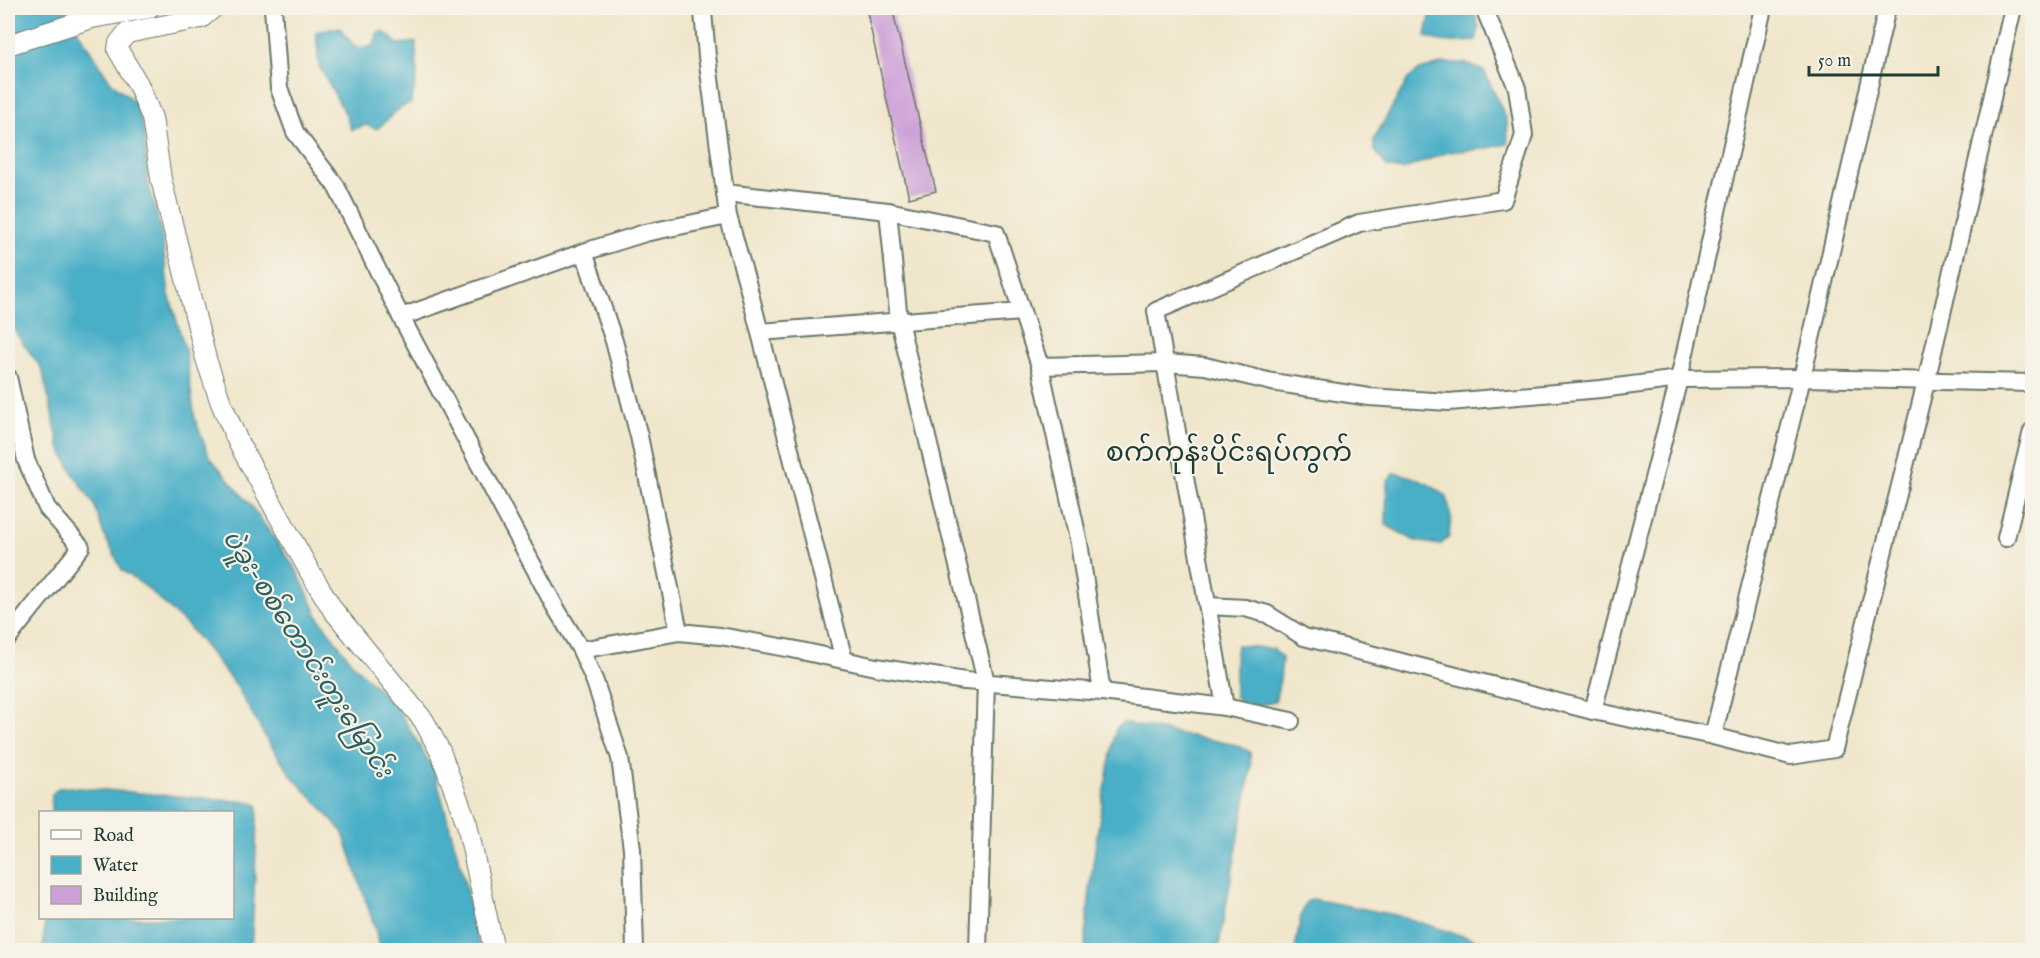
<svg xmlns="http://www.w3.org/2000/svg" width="2040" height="958" viewBox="0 0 2040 958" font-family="'IM FELL English','Noto Sans Myanmar',serif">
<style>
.water{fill:#48afc7;stroke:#34767e;stroke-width:1.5}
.building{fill:#cca0d7}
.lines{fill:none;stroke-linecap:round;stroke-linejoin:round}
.minor-casing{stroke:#687869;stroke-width:20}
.tertiary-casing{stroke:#687869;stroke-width:22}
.minor{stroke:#fff;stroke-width:16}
.tertiary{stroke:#fff;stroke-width:20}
.labels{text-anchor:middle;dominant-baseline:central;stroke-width:4.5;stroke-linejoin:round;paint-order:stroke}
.water-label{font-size:26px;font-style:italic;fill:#2b5f60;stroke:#f7f3e8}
.quarter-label{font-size:27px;fill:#1f3d34;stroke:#f7f3e8}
</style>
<rect width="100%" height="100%" fill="#f7f3e8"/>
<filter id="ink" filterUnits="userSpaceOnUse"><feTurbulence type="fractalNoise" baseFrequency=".0167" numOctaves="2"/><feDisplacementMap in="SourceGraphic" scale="12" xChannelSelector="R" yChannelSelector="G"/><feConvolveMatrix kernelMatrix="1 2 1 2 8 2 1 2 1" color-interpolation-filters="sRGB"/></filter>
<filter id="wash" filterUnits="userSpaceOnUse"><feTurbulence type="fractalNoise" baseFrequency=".008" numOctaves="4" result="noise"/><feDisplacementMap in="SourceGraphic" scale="24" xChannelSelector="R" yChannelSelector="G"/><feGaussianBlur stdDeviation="1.35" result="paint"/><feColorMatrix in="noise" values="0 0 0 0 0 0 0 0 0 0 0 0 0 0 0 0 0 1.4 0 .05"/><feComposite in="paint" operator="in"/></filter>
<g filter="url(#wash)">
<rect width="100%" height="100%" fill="#f0e6cb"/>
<!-- water -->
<g class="water">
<polygon points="8,8 63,8 110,81 135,102 144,131 147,179 161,231 169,294 185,349 195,419 209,456 252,507 297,571 319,618 352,663 397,708 434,770 462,871 480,950 379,950 376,931 343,833 321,807 294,779 266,738 237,687 215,659 189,627 146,587 122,570 104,535 94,504 73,473 60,448 42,369 15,332 8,314 9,230 8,223"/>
<path d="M1433 8H1472L1479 27 1476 40C1464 43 1435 43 1425 36 1429 28 1429 13 1433 8Z"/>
<path d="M339 27 356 48 374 46 377 33 384 32 398 44 416 42 417 76 411 103C395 108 390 119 377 129L366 125 351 130 346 115 319 66 316 32Z"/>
<polygon points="1444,63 1466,63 1484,71 1507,120 1508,144 1483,149 1448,152 1402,170 1387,167 1374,149 1374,139 1408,79 1420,70"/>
<path d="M1395 473C1415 476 1431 484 1447 497L1451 517 1449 537 1440 545 1415 541 1386 525 1387 481Z"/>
<polygon points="1237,645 1273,649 1282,658 1280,680 1275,702 1259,705 1243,704 1235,696 1235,661"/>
<path d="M1123 723 1237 745 1250 752 1251 770 1218 950H1085C1089 875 1101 802 1116 729Z"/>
<polygon points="68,787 249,802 258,805 252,939 249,950 45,950 43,946 45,918 232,918 232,812 51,812 52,794 59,788"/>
<polygon points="1313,899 1400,916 1508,950 1295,950 1301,916 1306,902"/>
</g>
<g id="blocks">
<!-- building -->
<polygon class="building" points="866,8 892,8 936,191 909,198"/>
</g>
</g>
<g filter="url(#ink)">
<use href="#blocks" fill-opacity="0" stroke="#687869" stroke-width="1.5"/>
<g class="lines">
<!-- minor casing -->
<g class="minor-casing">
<g id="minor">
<polyline points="273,8 279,88 295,132 336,186 401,317 554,605 581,650 595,682 620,758 632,849 635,950"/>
<polyline points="703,12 707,56 728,216 748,286 844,660"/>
<polyline points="725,193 888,211 996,233 1040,366 1079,543 1102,692"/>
<polyline points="888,211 899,321 986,682 978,950"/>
<polyline points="584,252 614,341 639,436 679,632"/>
<polyline points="401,317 584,252 645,233 728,216"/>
<polyline points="760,332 1022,312"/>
<polyline points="1040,366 1165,363 1205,366 1272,382 1369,397 1449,402 1601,389 1679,379 1802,378 2032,383"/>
<polyline points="8,377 26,460 47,508 81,547 8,638"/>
<polyline points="2006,538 2032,431"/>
<polyline points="1208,606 1245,608 1267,614 1304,637 1593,711 1713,736 1791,756 1834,749 1926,382 2013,8"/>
<polyline points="581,650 679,632 720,636 792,649 876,667 965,681 1102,692 1225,707 1291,721"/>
<polyline points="1225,707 1156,311 1359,223 1503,200 1524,135 1517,88 1484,8"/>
<polyline points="1593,711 1679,379 1763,8"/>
<polyline points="1713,736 1802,378 1887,8"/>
</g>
</g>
<!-- tertiary casing -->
<g class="tertiary-casing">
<g id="tertiary">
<polyline points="213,8 201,18 127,33 119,43 118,50 138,84 152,118 161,179 206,359 221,403 239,444 310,572 333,610 424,721 440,751 467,824 494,950"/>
<polyline points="8,45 92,18 149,8"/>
</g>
</g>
<!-- minor -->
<use href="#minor" class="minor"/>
<!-- tertiary -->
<use href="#tertiary" class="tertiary"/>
</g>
</g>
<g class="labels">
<!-- water labels -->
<g class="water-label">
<text transform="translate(307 654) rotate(57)">ပဲခူး-စစ်တောင်းတူးမြောင်း</text>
</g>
<!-- quarter labels -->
<g class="quarter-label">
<text x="1229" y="454">စက်ကုန်းပိုင်းရပ်ကွက်</text>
</g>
</g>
<!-- margin -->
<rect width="2040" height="958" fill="none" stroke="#f7f3e8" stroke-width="30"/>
<!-- legend -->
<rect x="39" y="811" width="195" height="108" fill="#f7f3e8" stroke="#a1aaa0" stroke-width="1.5"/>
<rect x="51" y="830" width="30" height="9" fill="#ffffff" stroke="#a1aaa0" stroke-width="1.5"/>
<text x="93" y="841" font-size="18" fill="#1f3d34">Road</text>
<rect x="51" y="856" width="30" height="18" fill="#48afc7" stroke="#a1aaa0" stroke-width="1.5"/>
<text x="93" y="871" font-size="18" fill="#1f3d34">Water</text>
<rect x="51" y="886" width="30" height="18" fill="#cca0d7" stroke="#a1aaa0" stroke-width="1.5"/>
<text x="93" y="901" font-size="18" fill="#1f3d34">Building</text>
<!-- scale -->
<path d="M1809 66v9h129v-9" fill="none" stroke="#1f3d34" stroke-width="3"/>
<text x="1818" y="66" font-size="18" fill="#1f3d34" stroke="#f7f3e8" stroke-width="4.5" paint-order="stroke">50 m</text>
</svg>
